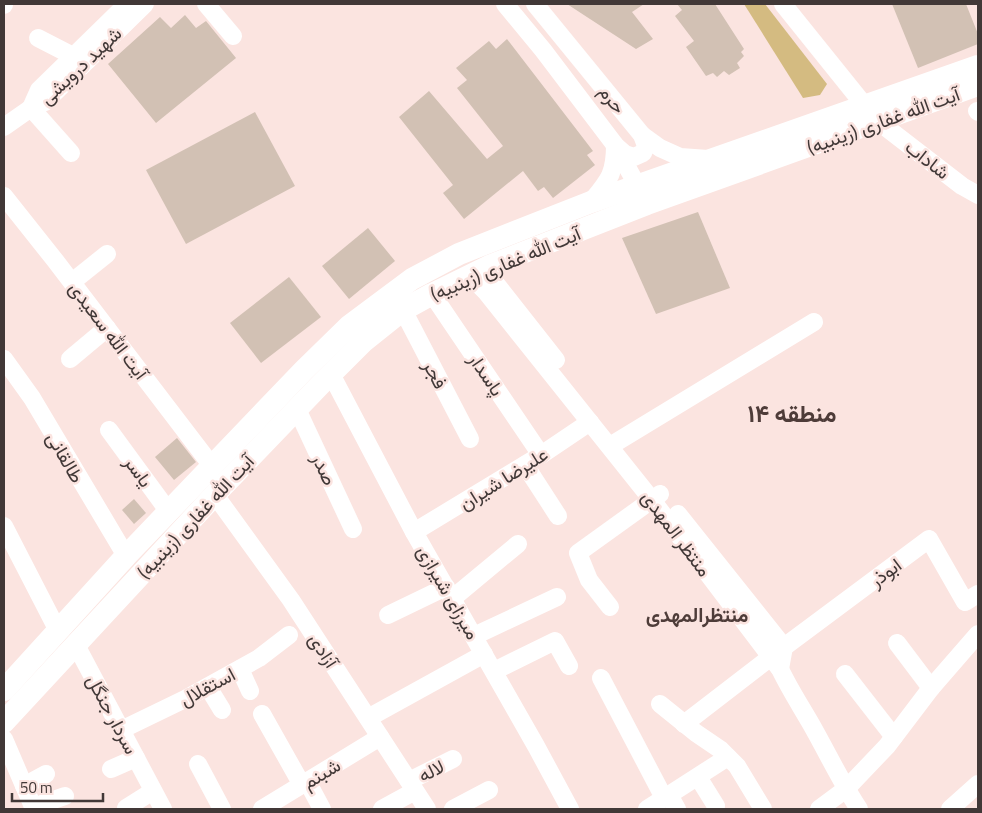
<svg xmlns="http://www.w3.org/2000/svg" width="982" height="813" viewBox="0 0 982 813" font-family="'Titillium Web',Vazirmatn,sans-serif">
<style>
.green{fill:#d4bb81}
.building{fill:#d2c1b4}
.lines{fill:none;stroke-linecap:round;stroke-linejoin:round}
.minor{stroke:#fff;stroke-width:18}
.major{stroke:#fff;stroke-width:22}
.labels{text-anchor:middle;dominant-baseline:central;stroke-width:5;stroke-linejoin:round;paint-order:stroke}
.street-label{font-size:19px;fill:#413837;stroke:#fbe4e0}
.neighbourhood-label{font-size:20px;font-weight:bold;fill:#4e3c39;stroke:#fbe4e0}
.district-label{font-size:24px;font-weight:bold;fill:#4e3c39;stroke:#fbe4e0}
</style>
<rect width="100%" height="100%" fill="#fbe4e0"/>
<!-- green -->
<polygon class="green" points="744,4 765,4 827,84 820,95 803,98"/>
<!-- building -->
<g class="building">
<polygon points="567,4 644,4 632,12 653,39 636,49"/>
<polygon points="677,4 715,4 744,49 741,52 744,56 737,63 740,68 729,75 724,71 717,77 713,73 706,76 686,47 694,41 675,16 682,10"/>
<polygon points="892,4 966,4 978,34 978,44 918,68"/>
<polygon points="185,15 196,28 206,21 236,58 156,123 108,64 160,17 171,28"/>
<polygon points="507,39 593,151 587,155 595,165 553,198 544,187 538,191 523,171 464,219 443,193 453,185 399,117 429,91 487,159 503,146 457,88 467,80 456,68 489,41 496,49"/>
<polygon points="255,112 295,186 186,244 146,170"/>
<polygon points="698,212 730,288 656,314 622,238"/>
<polygon points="368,228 395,261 349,299 322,266"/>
<polygon points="289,277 321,317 261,363 230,323"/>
<polygon points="177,438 196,462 174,480 155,457"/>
<polygon points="134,499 146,513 134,524 122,510"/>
</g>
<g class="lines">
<!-- minor -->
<g class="minor">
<polyline points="206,4 233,36"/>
<polyline points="505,4 543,50 615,145 643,196"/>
<polyline points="535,4 642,135 660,148 680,157 708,159"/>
<polyline points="783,4 865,106"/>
<polyline points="4,5 4,4"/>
<polyline points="38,38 73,56"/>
<polyline points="31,108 39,90 127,4"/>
<polyline points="31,108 71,153"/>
<polyline points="977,111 978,112"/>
<polyline points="879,122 962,186 978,195"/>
<polyline points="4,127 31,108 45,102 145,4"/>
<polyline points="617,147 625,154 634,157 643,153 646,146 642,135"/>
<polyline points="4,196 54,259 212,466"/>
<path d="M591 202C609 180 615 174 615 145"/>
<polyline points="489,266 490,275 497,285 556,360"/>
<path d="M468 276 476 282 486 292 652 500 780 669C789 688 800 705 811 724 827 752 841 782 859 809"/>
<polyline points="72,282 107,254"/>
<polyline points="432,294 541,455"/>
<polyline points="403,310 470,439"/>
<polyline points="4,359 32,398 126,556"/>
<polyline points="70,359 107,328"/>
<polyline points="331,374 414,532 536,746 570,809"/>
<polyline points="297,409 353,529"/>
<polyline points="109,430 169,512"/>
<polyline points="610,446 814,322"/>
<polyline points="525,465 558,516"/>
<polyline points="215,495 291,600 427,809"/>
<polyline points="678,514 784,647 780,669"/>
<polyline points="4,526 58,631"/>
<polyline points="414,532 541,455 590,422"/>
<polyline points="453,598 518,544"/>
<polyline points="610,607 589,580 578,553 660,494"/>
<polyline points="388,615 446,587"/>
<polyline points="474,636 557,597"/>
<polyline points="897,643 931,688"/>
<polyline points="76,645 163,809"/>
<polyline points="240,669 250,691"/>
<polyline points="494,671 555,641 569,666"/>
<polyline points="845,674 894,737"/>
<polyline points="601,678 664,798"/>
<polyline points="208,687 222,710"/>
<polyline points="660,704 696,733 721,750 737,766 763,809"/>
<polyline points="262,714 302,785"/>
<polyline points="368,718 484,654"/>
<polyline points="684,724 784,647 929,539 965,602 978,594"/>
<polyline points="121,730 185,699 259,658 289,635"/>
<polyline points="4,739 34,809"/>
<polyline points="198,764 222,809"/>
<polyline points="111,769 136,758"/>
<polyline points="698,777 716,806"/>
<polyline points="307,781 322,809"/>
<polyline points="409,781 453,759"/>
<polyline points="24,786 46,774"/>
<polyline points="669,795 677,809"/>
<polyline points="33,807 65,796"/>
<polyline points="126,808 153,791"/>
<polyline points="262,809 380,737"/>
<polyline points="382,809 415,791"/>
<polyline points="453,809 489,790"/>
<polyline points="647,809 728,757"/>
<polyline points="819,809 846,789 887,746 931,688 978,634"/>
<polyline points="950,809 978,784"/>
</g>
<!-- major -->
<g class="major">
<polyline points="4,690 126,556 304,370 349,326 412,279 459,254 591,202 978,66"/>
<polyline points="4,722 221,488 320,385 363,342 403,310 432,294 489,266 647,204 978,85"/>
</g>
</g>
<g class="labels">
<!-- street labels -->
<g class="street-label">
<text transform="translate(80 65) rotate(-43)">شهید درویشی</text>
<text transform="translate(613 99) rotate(52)">حرم</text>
<text transform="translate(883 120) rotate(-20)">آیت الله غفاری (زینبیه)</text>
<text transform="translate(928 159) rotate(38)">شاداب</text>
<text transform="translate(505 263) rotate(-23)">آیت الله غفاری (زینبیه)</text>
<text transform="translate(109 330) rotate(53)">آیت الله سعیدی</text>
<text transform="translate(436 374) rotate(62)">فجر</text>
<text transform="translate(487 374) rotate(56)">پاسدار</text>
<text transform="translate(66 457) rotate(60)">طالقانی</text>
<text transform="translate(325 469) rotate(65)">صدر</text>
<text transform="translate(139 471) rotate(54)">یاسر</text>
<text transform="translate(503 478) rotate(-32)">علیرضا شیران</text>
<text transform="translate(195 516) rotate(-47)">آیت الله غفاری (زینبیه)</text>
<text transform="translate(677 533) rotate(53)">منتظر المهدی</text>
<text transform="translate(885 572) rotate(-37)">ابوذر</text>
<text transform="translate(449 592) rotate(60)">میرزای شیرازی</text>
<text transform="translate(324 650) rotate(57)">آزادی</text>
<text transform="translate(207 686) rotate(-28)">استقلال</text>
<text transform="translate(113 714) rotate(62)">سردار جنگل</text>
<text transform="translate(431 770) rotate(-26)">لاله</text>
<text transform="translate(321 773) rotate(-31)">شبنم</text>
</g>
<!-- neighbourhood labels -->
<g class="neighbourhood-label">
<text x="697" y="614">منتظرالمهدی</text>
</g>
<!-- district labels -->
<g class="district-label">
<text x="792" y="413">منطقه ۱۴</text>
</g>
</g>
<!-- border -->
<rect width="982" height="813" fill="none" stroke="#413837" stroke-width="10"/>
<!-- scale -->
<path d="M12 793v8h91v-8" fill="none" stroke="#413837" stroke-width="2.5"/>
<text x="20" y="793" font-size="15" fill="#413837" stroke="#fbe4e0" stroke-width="4" paint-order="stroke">50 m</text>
</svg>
